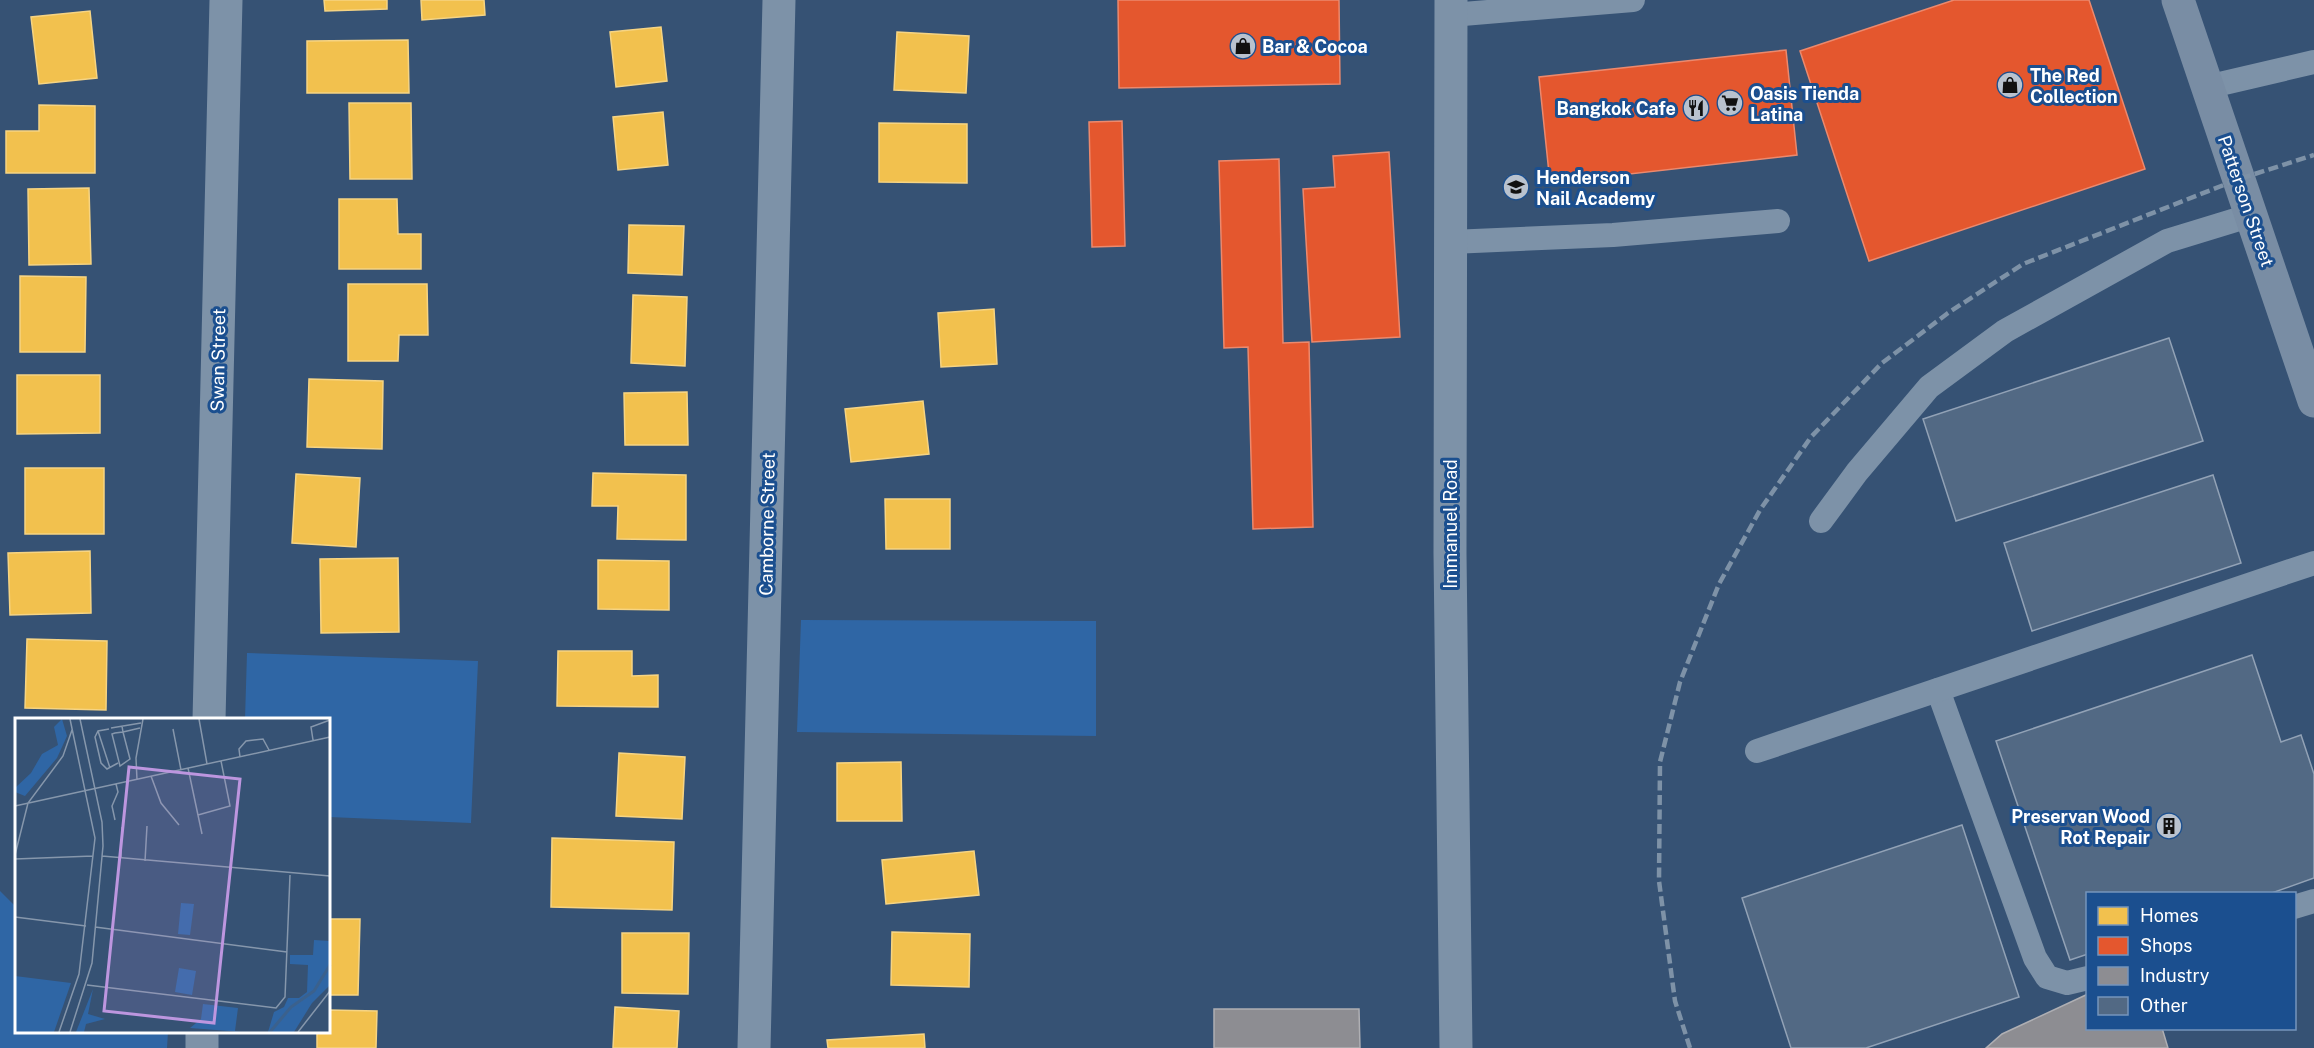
<svg xmlns="http://www.w3.org/2000/svg" width="2314" height="1048" viewBox="0 0 2314 1048" font-family="'Public Sans',sans-serif">
<style>
.green{fill:#2f66a5}
.homes{fill:#f2c14e;stroke:#f6d483;stroke-width:1.5}
.shops{fill:#e4572e;stroke:#ec896d;stroke-width:1.5}
.industry{fill:#8d8d92;stroke:#afafb3;stroke-width:1.5}
.building{fill:#526984;stroke:#92a2b6;stroke-width:1.5}
.lines{fill:none;stroke-linecap:round;stroke-linejoin:round}
.lane{stroke:#7d92a8;stroke-width:24}
.street{stroke:#7d92a8;stroke-width:33}
.secondary{stroke:#798da4;stroke-width:33}
.rail{stroke:#7e92a7;stroke-width:4.5;stroke-dasharray:10 4.5;stroke-linecap:butt}
.labels{text-anchor:middle;dominant-baseline:central;stroke-width:6;stroke-linejoin:round;paint-order:stroke}
.poi-label{font-size:18px;font-weight:bold;fill:#fff;stroke:#1b4f8f;text-anchor:start}
.street-label{font-size:18px;fill:#fff;stroke:#1b4f8f}
.inset-river{fill:none;stroke:#3b618d;stroke-width:3}
.inset-road{fill:none;stroke:#8697ac;stroke-width:1.5}
.view{fill:#bd96df;fill-opacity:0.15;stroke:#bd96df;stroke-width:3}
.inset-edge{fill:none;stroke:#fff;stroke-width:3}
</style>
<rect width="100%" height="100%" fill="#365274"/>
<!-- green -->
<g class="green">
<polygon points="801,620 1096,621 1096,736 797,732"/>
<polygon points="247,653 478,661 471,823 329,817 328,720 245,719"/>
<polygon points="0,891 16,907 16,1032 168,1032 167,1048 0,1048"/>
</g>
<!-- homes -->
<g class="homes">
<polygon points="324,0 387,0 387,9 325,11"/>
<polygon points="421,0 484,0 485,15 422,20"/>
<polygon points="90,11 97,78 39,84 31,17"/>
<polygon points="661,27 667,81 616,87 610,32"/>
<polygon points="897,32 969,36 966,93 894,90"/>
<polygon points="408,40 409,93 307,93 307,41"/>
<polygon points="349,103 411,103 412,179 350,179"/>
<polygon points="39,105 95,106 95,173 6,173 6,131 39,131"/>
<polygon points="663,112 668,165 618,170 613,117"/>
<polygon points="879,123 967,124 967,183 879,182"/>
<polygon points="89,188 91,264 29,265 28,189"/>
<polygon points="339,199 397,199 398,234 421,234 421,269 339,269"/>
<polygon points="629,225 684,226 682,275 628,273"/>
<polygon points="20,276 86,277 85,352 20,352"/>
<polygon points="348,284 427,284 428,335 399,335 398,361 348,361"/>
<polygon points="633,295 687,297 685,366 631,363"/>
<polygon points="994,309 997,364 941,367 938,313"/>
<polygon points="17,375 100,375 100,433 17,434"/>
<polygon points="309,379 383,381 382,449 307,447"/>
<polygon points="687,392 688,445 625,445 624,393"/>
<polygon points="923,401 929,454 851,462 845,409"/>
<rect x="25" y="468" width="79" height="66"/>
<polygon points="593,473 686,475 686,540 617,539 618,506 592,506"/>
<polygon points="296,474 360,478 356,547 292,543"/>
<polygon points="885,499 950,499 950,549 886,549"/>
<polygon points="90,551 91,613 10,615 8,553"/>
<polygon points="398,558 399,632 321,633 320,559"/>
<polygon points="598,560 669,561 669,610 598,609"/>
<polygon points="27,639 107,641 106,710 25,708"/>
<polygon points="558,651 632,651 632,676 658,675 658,707 557,706"/>
<polygon points="619,753 685,757 682,819 616,816"/>
<polygon points="901,762 902,821 837,821 837,763"/>
<polygon points="552,838 674,842 672,910 551,907"/>
<polygon points="974,851 979,895 886,904 882,860"/>
<polygon points="328,919 360,919 358,995 328,995"/>
<polygon points="892,932 970,934 969,987 891,985"/>
<polygon points="622,933 689,933 688,994 622,993"/>
<polygon points="615,1007 679,1011 677,1048 613,1048"/>
<polygon points="328,1010 377,1011 376,1048 317,1048 317,1032 328,1032"/>
<polygon points="924,1034 925,1048 828,1048 827,1040"/>
</g>
<!-- shops -->
<g class="shops">
<polygon points="1118,0 1339,0 1340,84 1119,88"/>
<polygon points="1954,0 2089,0 2145,169 1869,261 1800,51"/>
<polygon points="1786,50 1797,155 1550,183 1539,77"/>
<polygon points="1122,121 1125,246 1092,247 1089,122"/>
<polygon points="1389,152 1400,337 1312,342 1303,189 1335,187 1333,156"/>
<polygon points="1279,159 1283,343 1309,342 1313,527 1253,529 1248,347 1224,348 1219,161"/>
</g>
<!-- industry -->
<g class="industry">
<polygon points="2088,994 2088,1028 2162,1028 2168,1048 1986,1048 2002,1034"/>
<polygon points="1214,1009 1359,1009 1360,1048 1214,1048"/>
</g>
<!-- building -->
<g class="building">
<polygon points="2169,338 2203,441 1956,521 1923,419"/>
<polygon points="2213,475 2241,563 2032,631 2004,543"/>
<polygon points="2252,655 2281,742 2301,735 2314,774 2314,878 2269,894 2088,894 2088,954 2070,960 1996,741"/>
<polygon points="1962,825 2019,997 1866,1048 1791,1048 1742,898"/>
</g>
<g class="lines">
<!-- lane -->
<g class="lane">
<polyline points="1451,15 1633,0"/>
<polyline points="2207,87 2314,62"/>
<polyline points="1451,242 1613,235 1778,221"/>
<polyline points="1821,521 1857,472 1929,387 2005,331 2167,241 2252,215"/>
<polyline points="1938,690 2035,958 2047,977 2067,983 2088,978"/>
<polyline points="1757,751 2314,563"/>
<polyline points="2294,907 2314,901"/>
</g>
<!-- street -->
<g class="street">
<polyline points="1451,0 1450,553 1456,1048"/>
<polyline points="209,720 226,0"/>
<polyline points="202,1048 202,1032"/>
<polyline points="754,1048 779,0"/>
</g>
<!-- secondary -->
<polyline class="secondary" points="2178,0 2314,401"/>
<!-- rail -->
<polyline class="rail" points="1690,1048 1675,1001 1659,881 1660,762 1680,682 1719,584 1760,510 1811,437 1882,363 1948,313 2023,264 2239,179 2314,155"/>
</g>
<!-- icons -->
<defs>
<g id="shop-disc" transform="scale(1.35)"><circle r="9.5" fill="#b9c2ce" stroke="#1b4f8f"/><path d="M-5-2.5h2.3a2.7 3.5 0 0 1 5.4 0H5L5.5 6h-11ZM-1.5-2.5h3a1.5 2.3 0 0 0-3 0Z" fill="#111"/></g>
<g id="supermarket-disc" transform="scale(1.35)"><circle r="9.5" fill="#b9c2ce" stroke="#1b4f8f"/><path d="M-6-5.5h2.5l.6 2H6L4.5 2H-2.5L-4.4-4H-6ZM-1.5 3.2a1.3 1.3 0 1 0 .1 0ZM3 3.2a1.3 1.3 0 1 0 .1 0Z" fill="#111"/></g>
<g id="restaurant-disc" transform="scale(1.35)"><circle r="9.5" fill="#b9c2ce" stroke="#1b4f8f"/><path d="M-5-6h1v4h1v-4h1v4h1v-4h1v5L-1.5 .5V6h-2V.5L-5-1ZM5-6V6H3V1.5H1.5Q1.5-4 5-6Z" fill="#111"/></g>
<g id="school-disc" transform="scale(1.35)"><circle r="9.5" fill="#b9c2ce" stroke="#1b4f8f"/><path d="M0-5L7-2L0 1L-7-2ZM-4 1L0 2.5L4 1V4Q0 6-4 4Z" fill="#111"/></g>
<g id="building-disc" transform="scale(1.35)"><circle r="9.5" fill="#b9c2ce" stroke="#1b4f8f"/><path d="M-4-6H4V6H1V3H-1V6H-4ZM-2.5-4.3h1.7v1.8h-1.7ZM.8-4.3h1.7v1.8H.8ZM-2.5-1h1.7V.8h-1.7ZM.8-1h1.7V.8H.8Z" fill="#111"/></g>
</defs>
<g fill-rule="evenodd">
<use href="#shop-disc" x="1243" y="46"/>
<use href="#shop-disc" x="2010" y="85"/>
<use href="#supermarket-disc" x="1730" y="103"/>
<use href="#restaurant-disc" x="1696" y="108"/>
<use href="#school-disc" x="1516" y="187"/>
<use href="#building-disc" x="2169" y="826"/>
</g>
<g class="labels">
<!-- poi labels -->
<g class="poi-label">
<text x="1262" y="46">Bar &amp; Cocoa</text>
<text x="2030" y="75">The Red<tspan x="2030" dy="21">Collection</tspan></text>
<text x="1750" y="93">Oasis Tienda<tspan x="1750" dy="21">Latina</tspan></text>
<text x="1676" y="108" text-anchor="end">Bangkok Cafe</text>
<text x="1536" y="177">Henderson<tspan x="1536" dy="21">Nail Academy</tspan></text>
<text x="2150" y="816" text-anchor="end">Preservan Wood<tspan x="2150" dy="21">Rot Repair</tspan></text>
</g>
<!-- street labels -->
<g class="street-label">
<text transform="translate(2246 201) rotate(71)">Patterson Street</text>
<text transform="translate(218 360) rotate(-89)">Swan Street</text>
<text transform="translate(767 524) rotate(-89)">Camborne Street</text>
<text transform="translate(1450 524) rotate(-90)">Immanuel Road</text>
</g>
</g>
<!-- overview -->
<g transform="translate(15 718)">
<rect width="315" height="315" fill="#365274"/>
<path d="M47 1 52 18 42 40 10 78 0 74V70L16 55 27 36 43 27 39 9ZM166 185 179 186 175 217 163 216ZM299 222 315 223V267L297 285 279 314H253L259 294 269 289 273 280H284L292 274 293 247 275 246V237H298ZM164 250 181 253 177 277 160 274ZM0 258 56 265 39 314H0ZM78 271 73 296 90 301 71 306 69 314H61ZM188 286 223 290 220 313 227 314 175 310 186 301Z" fill="#2f66a5"/>
<path class="inset-river" d="M255 314 276 289 299 273 315 247"/>
<path class="inset-road" d="M184 1 192 46M107 8 108 14 115 41 105 48 97 16 100 15 108 14 125 10M96 10 126 5M94 11 83 13 80 19 86 45 92 51 103 45M158 11 166 52M83 13 95 50M298 22 296 9 315 2M225 39 224 31 231 23 248 21 254 32M173 50 187 116M136 58 146 85 164 107M122 62 121 40 128 1M0 88 315 19M183 97 215 88 206 43M100 102 97 88 103 74 101 66M0 137 13 85 48 38 57 12M87 138 315 158M106 140 107 109M0 141 78 138M130 143 132 108M0 199 71 208M80 209 272 234M72 267 261 290 270 279 275 157M44 314 64 256 80 120 55 1M55 314 77 245 88 128 87 104 65 1M283 314 315 273"/>
<path class="view" d="M114 49 225 61 199 305 89 293Z"/>
<rect width="315" height="315" class="inset-edge"/>
</g>
<!-- legend -->
<rect x="2086" y="892" width="210" height="138" fill="#1b4f8f" stroke="#7695bc" stroke-width="1.5"/>
<rect x="2098" y="907" width="30" height="18" fill="#f2c14e" stroke="#7695bc" stroke-width="1.5"/>
<text x="2140" y="922" font-size="18" fill="#ffffff">Homes</text>
<rect x="2098" y="937" width="30" height="18" fill="#e4572e" stroke="#7695bc" stroke-width="1.5"/>
<text x="2140" y="952" font-size="18" fill="#ffffff">Shops</text>
<rect x="2098" y="967" width="30" height="18" fill="#8d8d92" stroke="#7695bc" stroke-width="1.5"/>
<text x="2140" y="982" font-size="18" fill="#ffffff">Industry</text>
<rect x="2098" y="997" width="30" height="18" fill="#526984" stroke="#7695bc" stroke-width="1.5"/>
<text x="2140" y="1012" font-size="18" fill="#ffffff">Other</text>
</svg>
